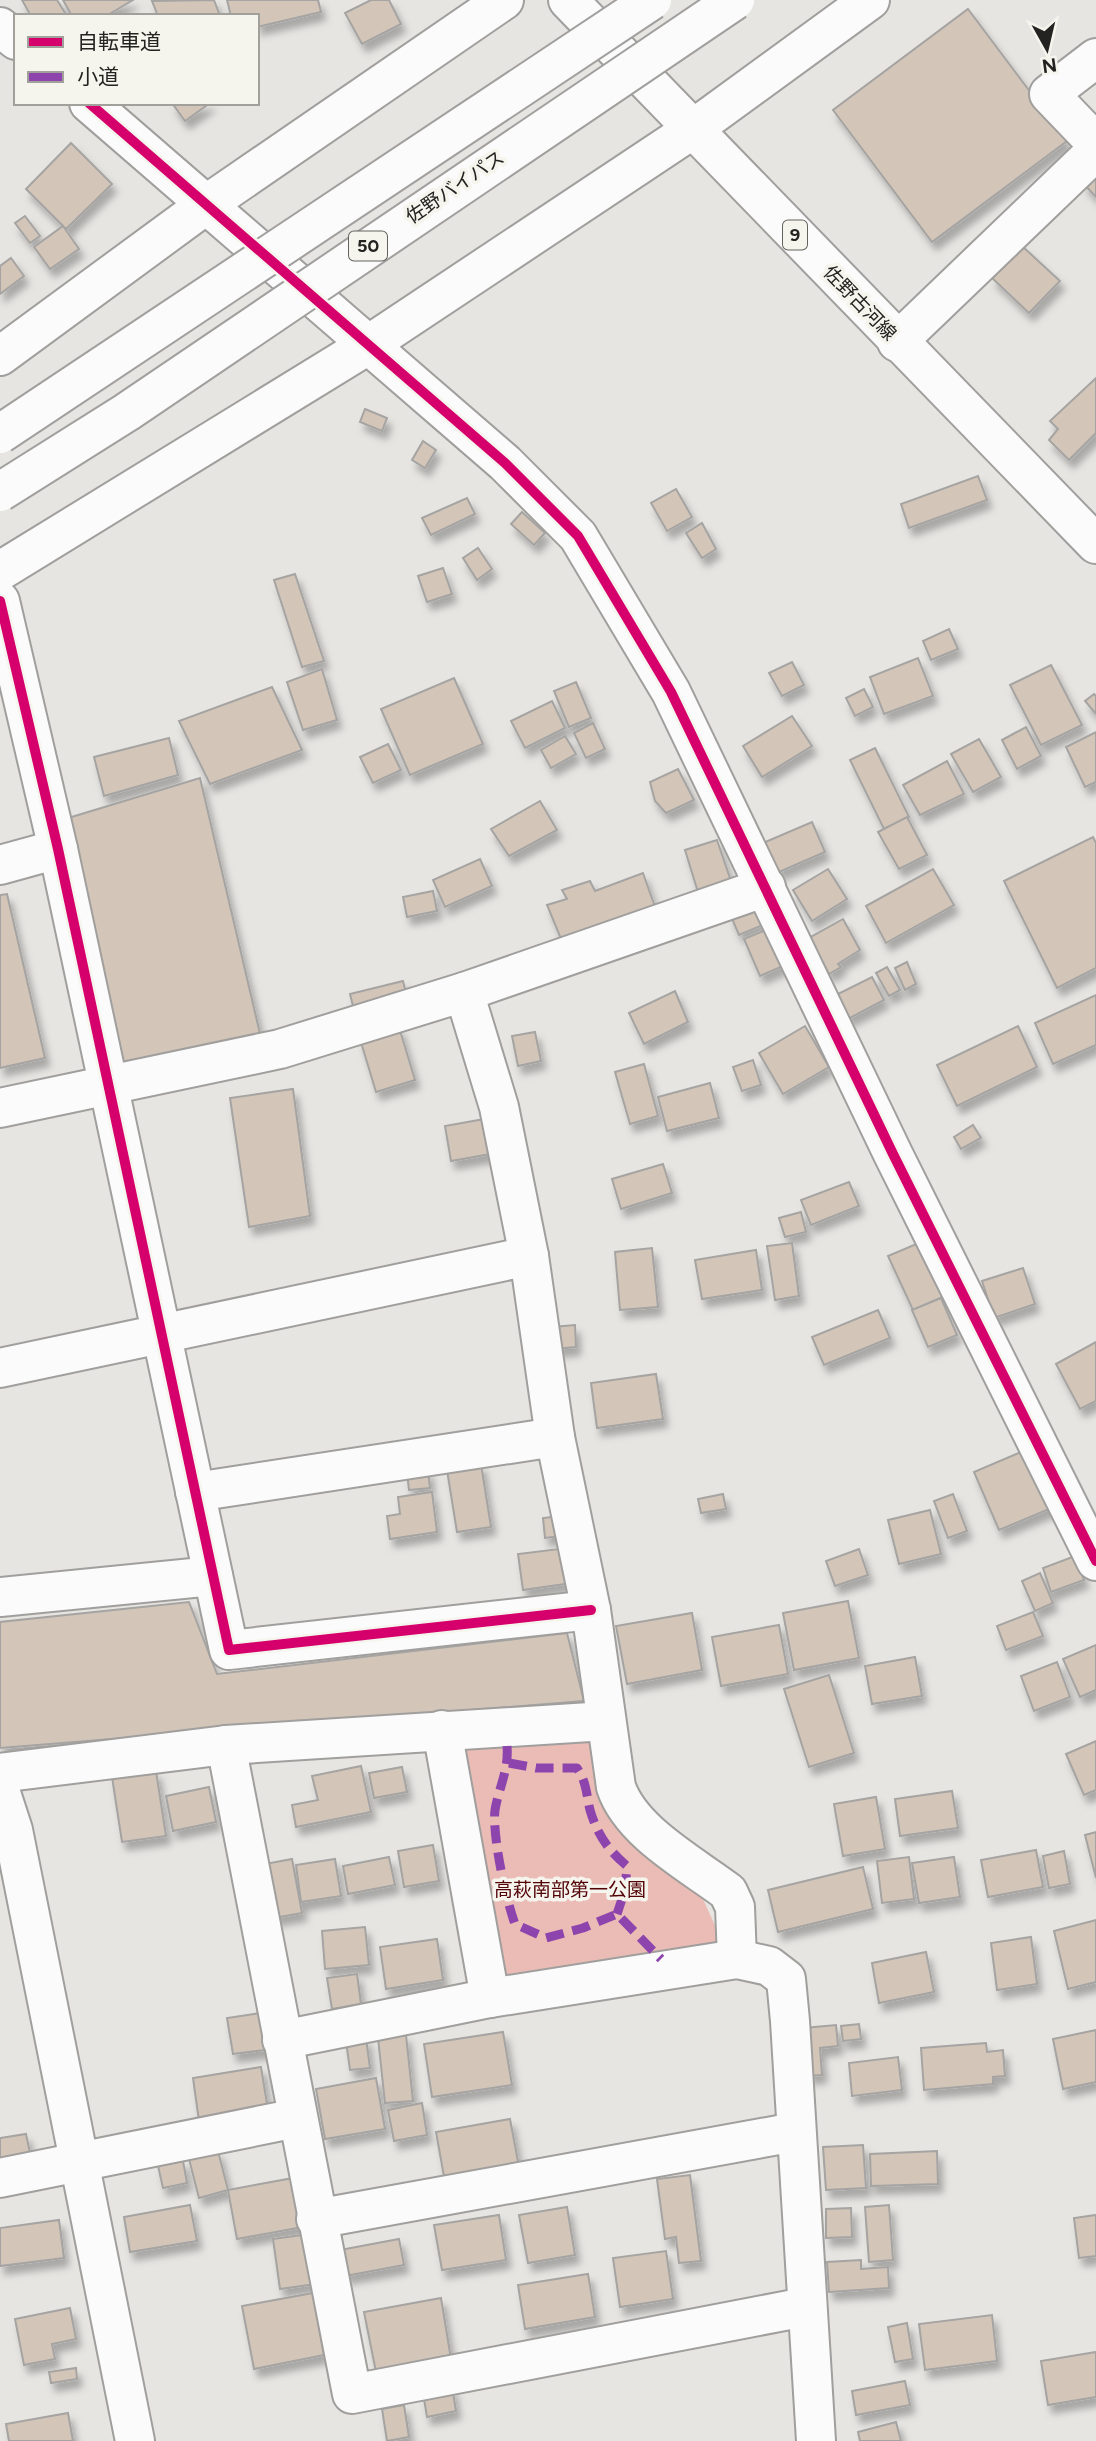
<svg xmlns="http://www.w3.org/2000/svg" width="1096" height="2441" viewBox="0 0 1096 2441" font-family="Figtree,'Noto Sans JP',sans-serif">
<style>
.green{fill:#ebbcb5}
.building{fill:#d3c6b9;stroke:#a5a4a2;stroke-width:2;filter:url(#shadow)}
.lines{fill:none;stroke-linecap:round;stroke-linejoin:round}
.minor-casing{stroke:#a09f9d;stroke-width:42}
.major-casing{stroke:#a09f9d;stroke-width:42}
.highway-casing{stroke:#a09f9d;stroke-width:42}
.minor{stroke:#fbfbfb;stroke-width:38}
.major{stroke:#fbfbfb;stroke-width:38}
.highway{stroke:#fbfbfb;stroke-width:38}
.highway-bridge-casing{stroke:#a09f9d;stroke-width:42;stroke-linecap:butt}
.highway-bridge{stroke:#fbfbfb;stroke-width:38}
.quiet{stroke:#8e44ad;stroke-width:9;stroke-dasharray:18 9;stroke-linecap:butt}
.cycleway-casing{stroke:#f5f4ed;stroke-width:15}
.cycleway{stroke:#d6006c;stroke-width:10}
.labels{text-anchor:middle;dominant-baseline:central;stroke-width:7;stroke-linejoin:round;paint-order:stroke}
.shield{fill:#f5f4ed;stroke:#62625e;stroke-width:2}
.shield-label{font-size:18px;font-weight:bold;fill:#232321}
.street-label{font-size:19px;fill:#232321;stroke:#f5f4ed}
.park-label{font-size:19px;fill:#530306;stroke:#f5f4ed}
</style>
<defs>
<filter id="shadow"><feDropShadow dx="4.5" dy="8" stdDeviation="3.5" flood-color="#0004"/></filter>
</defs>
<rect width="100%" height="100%" fill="#e6e5e2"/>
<!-- green -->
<polygon class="green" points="590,1741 613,1818 703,1899 726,1950 504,1981 458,1748"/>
<!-- building -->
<g class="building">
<polygon points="22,0 57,0 67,16 31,16"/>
<polygon points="63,0 133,0 106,16 72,16"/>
<polygon points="214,0 220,16 158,16 152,1"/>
<polygon points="227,0 318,0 321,12 257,27 257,16 231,16"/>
<polygon points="371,0 389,0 401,24 362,44 345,13"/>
<polygon points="968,9 1067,141 932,242 833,110"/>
<polygon points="172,103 210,103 185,121"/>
<polygon points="71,143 112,184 66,229 26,189"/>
<polygon points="1096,172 1096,197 1083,183"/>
<polygon points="25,216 40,236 30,243 15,223"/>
<polygon points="63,226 79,249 50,269 34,247"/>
<polygon points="1022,246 1060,281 1029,313 992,278"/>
<polygon points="11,258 24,276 0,294 0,266"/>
<polygon points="1096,378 1096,433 1069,460 1049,440 1058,429 1050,421"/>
<polygon points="365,409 387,418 382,431 360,422"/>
<polygon points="423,441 436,450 425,468 412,460"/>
<polygon points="978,476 987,500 909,528 901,504"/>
<polygon points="676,489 692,517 667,531 651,503"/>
<polygon points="467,498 475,514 431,535 422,518"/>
<polygon points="522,512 545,533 534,545 511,524"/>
<polygon points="702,523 716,549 702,558 686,533"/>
<polygon points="478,548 492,569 477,580 463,558"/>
<polygon points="443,568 452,594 427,602 418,576"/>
<polygon points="295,574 324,661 302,667 274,580"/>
<polygon points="949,629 958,649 931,660 923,641"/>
<polygon points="918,658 933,696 884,714 870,677"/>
<polygon points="792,662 804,685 782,696 769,673"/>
<polygon points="1051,665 1082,725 1041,745 1010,685"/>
<polygon points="322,669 337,720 303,730 287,682"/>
<polygon points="454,678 483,744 410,775 381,709"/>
<polygon points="576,682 591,718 569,727 554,691"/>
<polygon points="272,687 302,750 210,784 179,721"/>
<polygon points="864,689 873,707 855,716 846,698"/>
<polygon points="1094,694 1096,696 1096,714 1085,701"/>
<polygon points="552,701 565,728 525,748 511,721"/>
<polygon points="792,716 812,746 762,777 743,746"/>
<polygon points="593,723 605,749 586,758 574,733"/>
<polygon points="1026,727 1041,756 1017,769 1002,740"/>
<polygon points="1096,732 1096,782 1085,787 1066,747"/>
<polygon points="565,736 576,754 551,768 541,750"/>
<polygon points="169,738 178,775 104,796 94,757"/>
<polygon points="979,739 1001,777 973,792 951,754"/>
<polygon points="388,744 401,770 373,783 360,757"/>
<polygon points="875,748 909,817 884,829 850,760"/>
<polygon points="947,761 964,794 920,815 903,785"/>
<polygon points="678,769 694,800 666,813 655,801 650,782"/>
<polygon points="200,778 261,1038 118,1068 65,819"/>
<polygon points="540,801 557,830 509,856 491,829"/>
<polygon points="907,817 927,855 899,869 878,832"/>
<polygon points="812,822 825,852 779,872 763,843"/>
<polygon points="1093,837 1096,843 1096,968 1057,988 1004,881"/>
<polygon points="717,840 734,890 701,902 685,850"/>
<polygon points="480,859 492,886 445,907 433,880"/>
<polygon points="828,869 847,899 812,921 793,890"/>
<polygon points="933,869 954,905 886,943 866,906"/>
<polygon points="643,873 660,921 566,951 547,905 567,899 562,890 590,881 595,891"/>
<polygon points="433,891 437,911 407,917 403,897"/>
<polygon points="7,894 45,1058 0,1068 0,895"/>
<polygon points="754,904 763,925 739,935 730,914"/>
<polygon points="843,919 860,950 838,964 841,967 829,974 809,938"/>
<polygon points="768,929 783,966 760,976 744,939"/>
<polygon points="907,962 916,984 905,990 895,968"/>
<polygon points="887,967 900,990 889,996 876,973"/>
<polygon points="872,977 884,1000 848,1019 836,995"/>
<polygon points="403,981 408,1000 355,1014 350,994"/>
<polygon points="675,991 688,1022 644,1044 629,1013"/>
<polygon points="1096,995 1096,1045 1053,1064 1035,1023"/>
<polygon points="805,1026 829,1067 783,1094 759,1053"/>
<polygon points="1018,1026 1037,1067 957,1106 937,1065"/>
<polygon points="399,1027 415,1080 376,1092 360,1039"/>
<polygon points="535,1032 541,1061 518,1066 512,1036"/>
<polygon points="753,1060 761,1085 742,1091 733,1067"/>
<polygon points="644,1064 658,1116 630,1124 615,1072"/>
<polygon points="710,1083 719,1118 667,1131 658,1097"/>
<polygon points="293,1089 310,1216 249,1227 230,1098"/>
<polygon points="490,1118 496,1153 451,1161 445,1126"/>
<polygon points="973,1125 981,1138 961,1149 954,1137"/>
<polygon points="663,1164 672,1193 621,1209 612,1179"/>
<polygon points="849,1182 859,1206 811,1225 801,1200"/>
<polygon points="801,1212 806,1232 785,1237 779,1218"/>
<polygon points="921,1242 945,1296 913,1310 888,1256"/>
<polygon points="792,1243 799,1296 775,1300 767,1246"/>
<polygon points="652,1248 658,1307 620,1310 615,1252"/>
<polygon points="756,1250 762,1290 702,1299 695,1260"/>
<polygon points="1023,1268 1035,1304 994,1318 982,1281"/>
<polygon points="941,1298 957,1335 928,1347 912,1310"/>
<polygon points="878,1310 890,1338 824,1365 812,1337"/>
<polygon points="575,1325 576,1347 554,1349 552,1327"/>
<polygon points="1096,1342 1096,1401 1080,1409 1056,1364"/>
<polygon points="656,1374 663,1419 597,1428 591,1383"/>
<polygon points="1028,1449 1054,1507 999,1530 974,1472"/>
<polygon points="481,1464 491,1527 457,1532 447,1470"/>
<polygon points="428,1470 430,1488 409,1490 407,1473"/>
<polygon points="432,1492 437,1532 390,1539 387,1516 400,1514 398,1497"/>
<polygon points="723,1494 726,1509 701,1513 698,1499"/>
<polygon points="953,1494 967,1531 948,1538 934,1501"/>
<polygon points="930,1510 941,1554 899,1564 888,1520"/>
<polygon points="567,1515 569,1535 545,1538 543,1518"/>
<polygon points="567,1548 572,1583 523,1590 518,1554"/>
<polygon points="859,1549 868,1575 835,1586 826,1561"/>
<polygon points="1075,1556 1084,1580 1051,1592 1043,1568"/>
<polygon points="1040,1573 1053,1603 1035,1611 1022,1581"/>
<polygon points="848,1601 859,1658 794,1670 783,1613"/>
<polygon points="189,1602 217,1674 567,1633 584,1701 0,1748 0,1622"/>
<polygon points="1033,1612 1043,1636 1006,1650 997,1626"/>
<polygon points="692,1613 702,1670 627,1684 616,1626"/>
<polygon points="779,1625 788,1674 721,1686 712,1637"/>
<polygon points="1096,1645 1096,1690 1080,1697 1063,1659"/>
<polygon points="915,1657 922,1696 872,1704 865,1666"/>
<polygon points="1057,1662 1070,1697 1034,1711 1021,1676"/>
<polygon points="829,1675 854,1753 809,1767 784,1689"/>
<polygon points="1096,1741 1096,1790 1084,1795 1066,1754"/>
<polygon points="361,1766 371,1812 296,1827 292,1805 318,1800 312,1776"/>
<polygon points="402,1767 407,1792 374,1798 369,1773"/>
<polygon points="156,1771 166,1836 122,1842 112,1777"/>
<polygon points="209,1787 216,1822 173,1831 166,1796"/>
<polygon points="952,1791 958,1828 900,1836 895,1799"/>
<polygon points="876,1797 885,1849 843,1856 834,1804"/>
<polygon points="1096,1832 1096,1878 1085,1835"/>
<polygon points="433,1845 439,1881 404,1887 398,1851"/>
<polygon points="1036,1850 1043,1887 988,1897 981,1860"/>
<polygon points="1064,1851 1070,1884 1049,1888 1043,1856"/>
<polygon points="389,1857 395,1885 348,1894 343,1866"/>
<polygon points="909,1857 914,1899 882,1903 877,1861"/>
<polygon points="954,1857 960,1897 919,1903 912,1863"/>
<polygon points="292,1859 302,1913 274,1918 265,1864"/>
<polygon points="335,1859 341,1896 301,1902 296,1865"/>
<polygon points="863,1867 873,1909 778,1932 768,1890"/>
<polygon points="1096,1920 1096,1982 1068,1989 1054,1931"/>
<polygon points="365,1927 369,1965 325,1969 322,1931"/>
<polygon points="1031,1937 1037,1984 997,1990 991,1943"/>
<polygon points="437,1939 443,1980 386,1989 380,1947"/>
<polygon points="926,1952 934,1992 879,2003 872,1963"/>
<polygon points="357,1974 361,2004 332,2009 327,1978"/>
<polygon points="267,2012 273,2049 233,2054 227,2018"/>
<polygon points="859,2024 861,2039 843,2041 841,2026"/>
<polygon points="836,2025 838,2046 820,2048 822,2075 808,2076 804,2028"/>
<polygon points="1096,2030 1096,2082 1063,2089 1053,2039"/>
<polygon points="503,2032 512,2085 432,2097 424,2044"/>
<polygon points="406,2035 413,2101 385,2103 378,2038"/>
<polygon points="366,2038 370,2068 350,2070 346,2041"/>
<polygon points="986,2043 987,2052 1003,2050 1005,2076 993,2077 993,2084 924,2090 921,2048"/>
<polygon points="898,2057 902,2090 852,2096 849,2063"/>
<polygon points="261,2067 268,2110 199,2121 193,2078"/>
<polygon points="376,2078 385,2129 325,2139 316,2089"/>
<polygon points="422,2103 427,2135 394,2141 388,2110"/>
<polygon points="510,2119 519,2167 445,2182 436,2132"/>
<polygon points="26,2134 31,2158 0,2163 0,2138"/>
<polygon points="863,2145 866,2188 826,2190 823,2147"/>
<polygon points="218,2151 228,2190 199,2198 189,2159"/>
<polygon points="937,2151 938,2184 871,2186 870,2154"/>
<polygon points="183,2161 187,2183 163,2188 158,2166"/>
<polygon points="690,2175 701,2261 679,2263 676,2237 665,2239 657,2179"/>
<polygon points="293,2178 303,2227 237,2239 228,2190"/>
<polygon points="190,2205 197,2241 130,2252 124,2217"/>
<polygon points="889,2205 893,2260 869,2262 865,2207"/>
<polygon points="567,2207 575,2255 528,2263 519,2215"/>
<polygon points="851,2208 852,2237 826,2238 826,2209"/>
<polygon points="499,2215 506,2260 442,2270 434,2225"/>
<polygon points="1096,2215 1096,2256 1079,2258 1074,2218"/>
<polygon points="59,2220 64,2258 0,2266 0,2228"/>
<polygon points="309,2234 316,2284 280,2289 273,2239"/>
<polygon points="399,2239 404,2265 345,2276 340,2250"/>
<polygon points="666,2251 673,2299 620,2307 613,2258"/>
<polygon points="861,2260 861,2269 888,2267 889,2288 829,2292 827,2262"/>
<polygon points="588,2274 595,2317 525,2329 518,2285"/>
<polygon points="313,2293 324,2355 254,2369 242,2306"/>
<polygon points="441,2298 451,2359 376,2372 364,2312"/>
<polygon points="70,2308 76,2339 52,2344 55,2359 24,2365 15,2319"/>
<polygon points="992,2315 997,2361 925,2370 919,2324"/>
<polygon points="907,2323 913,2359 895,2362 888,2327"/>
<polygon points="1096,2352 1096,2397 1048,2405 1041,2361"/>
<polygon points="76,2368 77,2379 51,2383 49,2372"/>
<polygon points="905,2381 910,2405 856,2415 852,2391"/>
<polygon points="452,2387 456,2411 427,2417 423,2393"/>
<polygon points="404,2405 409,2437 387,2441 382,2409"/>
<polygon points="68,2413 73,2441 9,2441 6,2424"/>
<polygon points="896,2422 901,2441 860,2441 858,2432"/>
</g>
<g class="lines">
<!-- minor casing -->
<g class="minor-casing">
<g id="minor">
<polyline points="0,27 16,40"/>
<polyline points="1096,58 1049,94 1096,143"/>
<polyline points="89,103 505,463 578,536 671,692 893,1154 1096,1561"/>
<polyline points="897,342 1096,151"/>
<polyline points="0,601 58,849 229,1650 591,1610"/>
<polyline points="0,865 58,849"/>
<path d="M464 992 499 1107 529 1256 555 1437 591 1610 616 1787C631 1832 691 1864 728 1892L735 1907 737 1959"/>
<polyline points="0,1108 280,1049 464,992 766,887"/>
<polyline points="0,1368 529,1256"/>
<polyline points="195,1492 555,1437"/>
<polyline points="0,1597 213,1576"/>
<polyline points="442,1730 490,1998"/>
<polyline points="226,1745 352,2394 805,2307"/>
<polyline points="0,1773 226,1745 606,1721"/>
<polyline points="0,1790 13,1830 135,2441"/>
<polyline points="282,2040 490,1998 737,1959 769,1966 786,1979 790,2021 816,2441"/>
<polyline points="0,2178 297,2118"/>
<polyline points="316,2219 795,2132"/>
</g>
</g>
<!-- major casing -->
<g class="major-casing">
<polyline id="major" points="568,0 1096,544"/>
</g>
<!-- highway casing -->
<g class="highway-casing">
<g id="highway">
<polyline points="0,356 207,204 504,0"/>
<polyline points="0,571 368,345 693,129 870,0"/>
</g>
</g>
<!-- minor -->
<use href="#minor" class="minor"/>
<!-- major -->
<use href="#major" class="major"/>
<!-- highway -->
<use href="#highway" class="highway"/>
<!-- highway-bridge casing -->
<g class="highway-bridge-casing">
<g id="highway-bridge">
<polyline points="0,434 652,0"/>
<polyline points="0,492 127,412 735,0"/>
</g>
</g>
<!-- highway-bridge -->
<use href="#highway-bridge" class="highway-bridge"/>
<!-- quiet -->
<g class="quiet">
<path d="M507 1746C509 1770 499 1787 495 1810 492 1835 506 1900 515 1924L546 1938 583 1928 617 1914 661 1959"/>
<path d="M509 1763 536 1768H577C587 1783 586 1793 590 1810 597 1834 608 1850 627 1866L625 1890 617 1914"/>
</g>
<!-- cycleway casing -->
<g class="cycleway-casing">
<g id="cycleway">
<polyline points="89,103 505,463 578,536 671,692 893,1154 1096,1561"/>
<polyline points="0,601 58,849 229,1650 591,1610"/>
</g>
</g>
<!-- cycleway -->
<use href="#cycleway" class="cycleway"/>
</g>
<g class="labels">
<!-- shield labels -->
<g class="shield">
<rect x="783" y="220.5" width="24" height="29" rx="5"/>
<rect x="349" y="231.5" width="38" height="29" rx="5"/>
</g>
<g class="shield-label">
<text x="795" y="235">9</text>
<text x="368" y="246">50</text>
</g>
<!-- street labels -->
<g class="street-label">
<text transform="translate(455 187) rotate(-34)">佐野バイパス</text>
<text transform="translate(860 303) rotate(46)">佐野古河線</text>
</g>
<!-- park labels -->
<g class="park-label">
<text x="570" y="1889">高萩南部第一公園</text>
</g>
</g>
<!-- legend -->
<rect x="14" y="14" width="245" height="91" fill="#f5f4ed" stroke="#a1a09b" stroke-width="2"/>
<rect x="28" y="37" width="35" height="10" fill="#d6006c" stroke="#a1a09b" stroke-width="2"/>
<text x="77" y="49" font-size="21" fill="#232321">自転車道</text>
<rect x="28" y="72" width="35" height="10" fill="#8e44ad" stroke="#a1a09b" stroke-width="2"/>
<text x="77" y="84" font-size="21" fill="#232321">小道</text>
<!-- north arrow -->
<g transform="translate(1047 49) rotate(172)" stroke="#f5f4ed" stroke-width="5" paint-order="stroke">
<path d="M0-5L12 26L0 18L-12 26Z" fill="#232321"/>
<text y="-10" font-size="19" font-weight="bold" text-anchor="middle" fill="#232321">N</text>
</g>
</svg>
